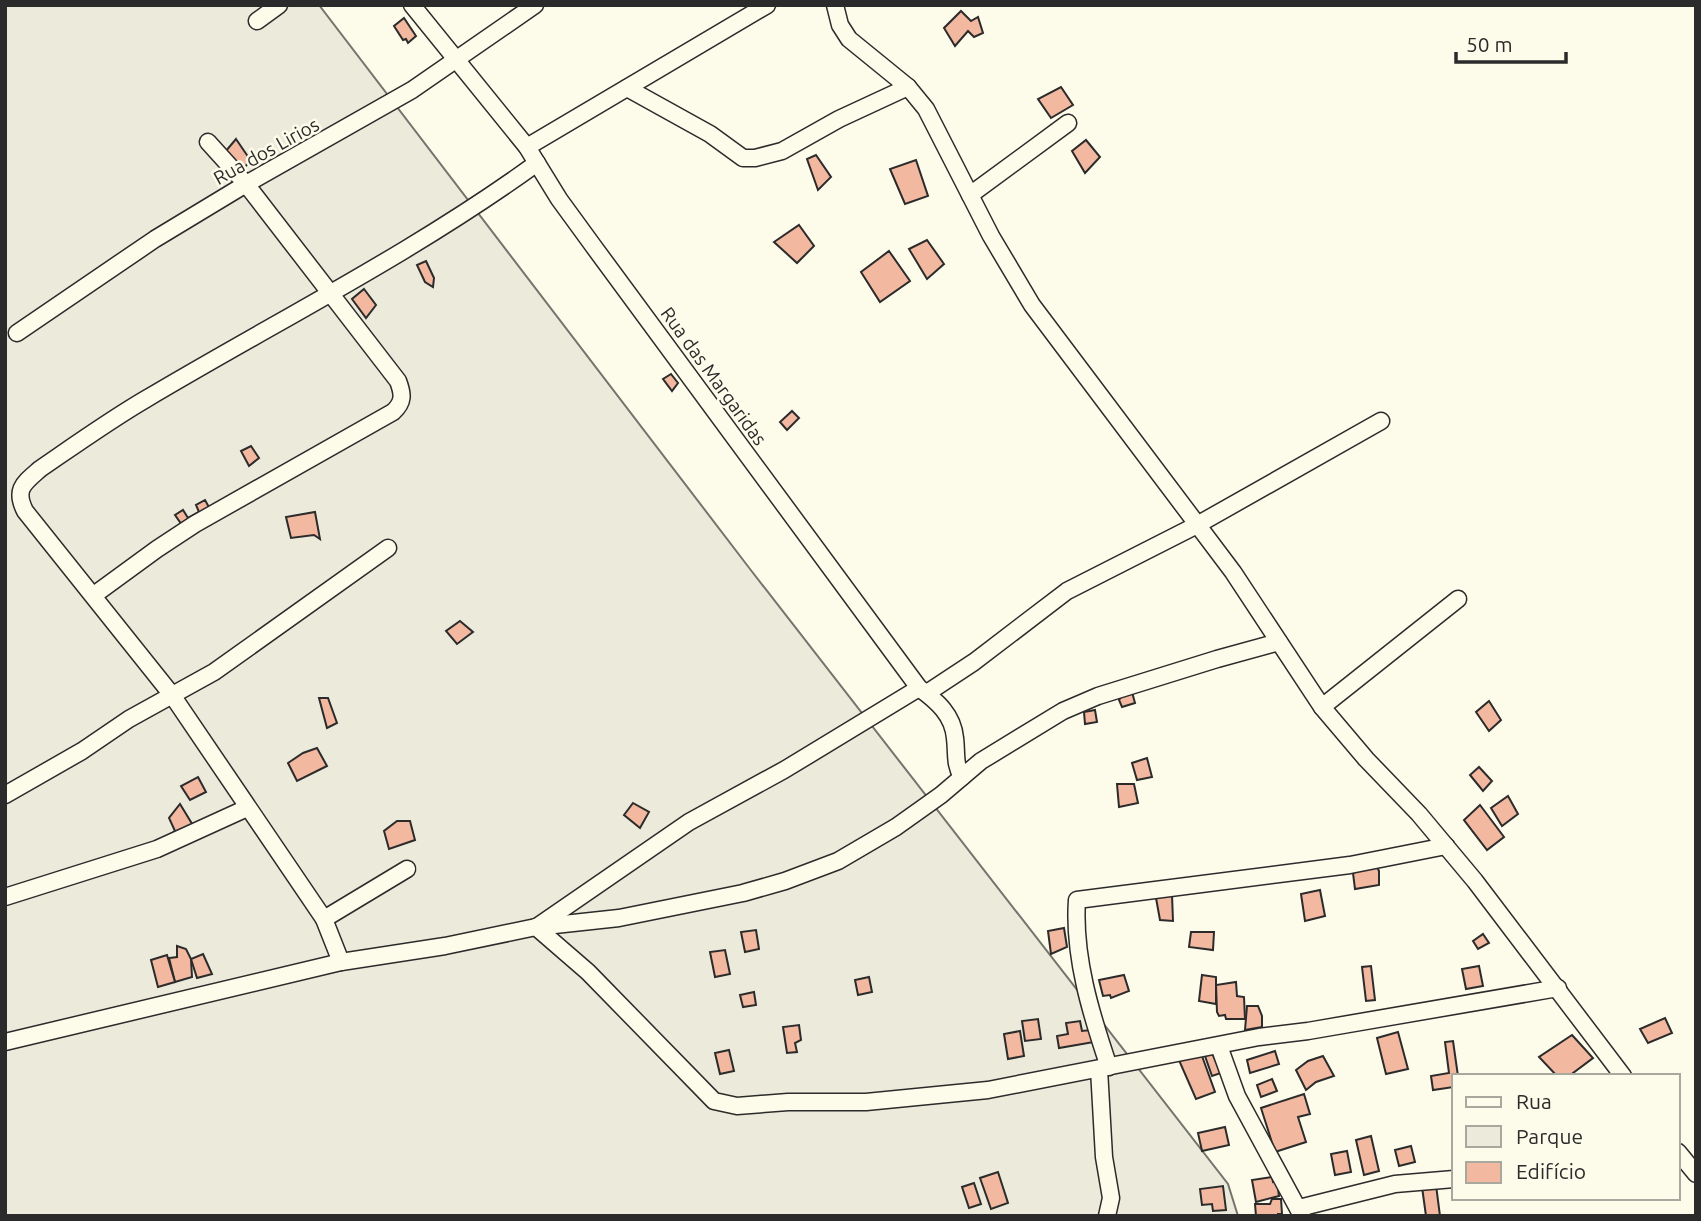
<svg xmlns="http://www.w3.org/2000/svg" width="1701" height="1221" viewBox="0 0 1701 1221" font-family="Ubuntu,sans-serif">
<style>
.green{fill:#ecebdb;stroke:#74746e;stroke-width:2}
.building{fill:#f2b8a0;stroke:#2b2b2b;stroke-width:2}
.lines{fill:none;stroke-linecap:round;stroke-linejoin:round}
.minor-casing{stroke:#2b2b2b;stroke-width:19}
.minor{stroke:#fdfbea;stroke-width:16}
.labels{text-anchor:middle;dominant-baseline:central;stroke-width:5;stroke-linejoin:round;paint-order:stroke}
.street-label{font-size:19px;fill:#2b2b2b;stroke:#fdfbea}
</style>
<rect width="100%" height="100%" fill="#fdfbea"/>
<!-- green -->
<polygon class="green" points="5,5 319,5 750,569 1228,1184 1238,1216 5,1216"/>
<!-- building -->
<g class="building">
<polygon points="961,11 971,21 978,17 983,33 974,37 968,31 955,46 944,28"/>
<polygon points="404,18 416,36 408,43 406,39 403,40 394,26"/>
<polygon points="1061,87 1073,105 1051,118 1038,99"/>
<polygon points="236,139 251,161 239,172 225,152"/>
<polygon points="1086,140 1100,157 1085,173 1072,151"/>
<polygon points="816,155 831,177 818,190 807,159"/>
<polygon points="916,160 928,196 905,204 890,169"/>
<polygon points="799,225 814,246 797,263 774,242"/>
<polygon points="927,240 944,264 927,279 909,249"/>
<polygon points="889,251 910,281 880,302 861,272"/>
<polygon points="426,261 434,278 433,287 425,282 417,265"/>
<polygon points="364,289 376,305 366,318 352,299"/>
<polygon points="671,374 678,383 672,391 663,379"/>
<polygon points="792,411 799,418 787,430 780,422"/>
<polygon points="251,446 259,458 249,466 241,451"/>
<polygon points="205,500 210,509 182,525 175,515 183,510 188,518 199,512 196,505"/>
<polygon points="315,512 320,539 314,535 291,538 286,517"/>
<polygon points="460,621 473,632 457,644 446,631"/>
<polygon points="1125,692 1132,692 1135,703 1122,707 1119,700"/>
<polygon points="319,698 328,698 337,723 327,728"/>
<polygon points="1489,701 1501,720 1489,731 1476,712"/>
<polygon points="1095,710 1097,722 1085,724 1084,712"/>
<polygon points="317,748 327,766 297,781 288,763 303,753"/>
<polygon points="1147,758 1152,777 1137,780 1132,763"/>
<polygon points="1479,767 1492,781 1483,791 1470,775"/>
<polygon points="198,777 206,792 190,800 181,786"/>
<polygon points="1117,784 1134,784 1138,803 1119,807"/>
<polygon points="1508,796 1518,814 1502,826 1491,808"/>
<polygon points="633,803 649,812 640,828 624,815"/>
<polygon points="180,804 194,827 173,841 171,834 175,831 169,818"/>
<polygon points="1480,805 1504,837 1487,850 1464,820"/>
<polygon points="397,821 410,821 415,840 389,849 384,831"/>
<polygon points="1375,863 1379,871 1379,885 1355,889 1353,873"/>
<polygon points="1320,890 1325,916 1305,921 1301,894"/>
<polygon points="1172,895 1173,921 1160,920 1156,898"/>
<polygon points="1064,928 1067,947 1051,954 1048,931"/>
<polygon points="756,930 759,949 745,952 741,932"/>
<polygon points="1191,932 1214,932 1213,950 1189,947"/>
<polygon points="1483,934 1489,943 1478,949 1473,941"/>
<polygon points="177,946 186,949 191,959 192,977 175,982 169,958 177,957"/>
<polygon points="725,950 730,974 715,977 710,952"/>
<polygon points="203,954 212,974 197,978 191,959"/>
<polygon points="167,955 175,982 158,987 151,960"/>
<polygon points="1371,966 1375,1000 1366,1001 1362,967"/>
<polygon points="1479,966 1483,986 1466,989 1462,969"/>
<polygon points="1124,975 1129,991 1111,998 1110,995 1103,996 1099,980"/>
<polygon points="1202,975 1216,977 1216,1004 1199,1001"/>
<polygon points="869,977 872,992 858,995 855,980"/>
<polygon points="1236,982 1237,996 1244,997 1245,1019 1226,1019 1225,1015 1219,1016 1217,1012 1216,985"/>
<polygon points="754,992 756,1005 743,1007 740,995"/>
<polygon points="1247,1006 1258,1006 1262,1016 1262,1027 1245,1030"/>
<polygon points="1665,1018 1672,1033 1648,1043 1640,1029"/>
<polygon points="1038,1019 1041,1039 1025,1041 1022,1021"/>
<polygon points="1080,1021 1082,1031 1091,1030 1094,1042 1059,1048 1057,1036 1068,1034 1066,1023"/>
<polygon points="799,1025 801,1040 795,1043 797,1052 787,1053 783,1027"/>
<polygon points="1020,1031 1024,1056 1008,1059 1004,1034"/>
<polygon points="1398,1032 1408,1069 1386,1074 1377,1038"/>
<polygon points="1572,1035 1593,1058 1569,1076 1557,1076 1539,1057"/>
<polygon points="1453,1041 1458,1076 1454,1076 1454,1087 1433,1090 1431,1076 1449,1073 1445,1042"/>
<polygon points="729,1050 734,1071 720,1074 715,1053"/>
<polygon points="1275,1051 1279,1064 1250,1073 1247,1060"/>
<polygon points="1212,1053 1221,1073 1212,1076 1205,1056"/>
<polygon points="1202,1056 1215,1092 1196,1099 1178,1058"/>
<polygon points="1323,1056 1334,1076 1316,1082 1306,1090 1296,1070 1308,1061"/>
<polygon points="1272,1079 1277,1091 1261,1097 1257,1085"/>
<polygon points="1304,1094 1310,1114 1298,1117 1306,1142 1275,1152 1261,1108"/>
<polygon points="1225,1127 1229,1145 1202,1151 1198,1133"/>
<polygon points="1371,1136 1379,1171 1364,1175 1356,1140"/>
<polygon points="1411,1146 1415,1162 1399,1166 1395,1150"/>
<polygon points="1347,1151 1351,1172 1335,1175 1331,1154"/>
<polygon points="998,1172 1008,1203 991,1209 980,1178"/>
<polygon points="1272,1177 1273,1182 1277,1181 1279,1196 1256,1202 1252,1180"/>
<polygon points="974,1183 981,1204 969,1208 962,1187"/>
<polygon points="1436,1185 1440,1216 1426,1216 1422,1187"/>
<polygon points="1223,1186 1226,1210 1213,1211 1212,1204 1202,1205 1200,1189"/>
<polygon points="1272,1199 1281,1199 1282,1214 1278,1214 1278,1216 1256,1216 1255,1204 1270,1204"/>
</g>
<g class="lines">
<!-- minor casing -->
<g class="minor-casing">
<g id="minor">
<path d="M412 5 527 147 559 199 594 247 919 688C937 701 953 715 955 738 957 754 954 763 962 777"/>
<polyline points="835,5 840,25 849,39 908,87 926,109 991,236 1032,305 1233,572 1322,707 1366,759 1419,814 1475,881 1623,1076"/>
<polyline points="257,21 279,5"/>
<polyline points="627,88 710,134 743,158 755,158 782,151 839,119 908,87"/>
<polyline points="527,147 767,5"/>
<polyline points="970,195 1068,123"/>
<polyline points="17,333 155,239 246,184 412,90 535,5"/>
<path d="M94 595 157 549 195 524 393 412C404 402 403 394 398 381L246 184 208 142"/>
<polyline points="927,693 974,662 1067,591 1197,525 1381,421"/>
<polyline points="1322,707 1458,599"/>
<polyline points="5,795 82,751 129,719 214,672 388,548"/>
<polyline points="5,897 157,849 247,808"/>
<polyline points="324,919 407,869"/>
<polyline points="538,926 689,822 784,770 919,688"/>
<polyline points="536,927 588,972 714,1101 737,1106 788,1102 866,1102 988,1090 1259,1037 1308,1031 1558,988"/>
<path d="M341 962 324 919 172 695 25 511C14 489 24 483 40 469 75 445 110 420 146 399 277 321 413 253 537 163"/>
<polyline points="5,1042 341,962 445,946 536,927 619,918 743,893 785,881 838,861 896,827 941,795 981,761 1063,711 1098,696 1217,659 1279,642"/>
<polyline points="1219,1046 1237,1096 1302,1216"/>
<path d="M1109 1067C1091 1014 1073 956 1077 900L1350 865 1446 846"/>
<polyline points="1099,1069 1104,1157 1111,1198 1107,1216"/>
<polyline points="1678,1152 1696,1174"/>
<polyline points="1299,1208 1395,1184 1454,1179"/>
</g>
</g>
<!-- minor -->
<use href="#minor" class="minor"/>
</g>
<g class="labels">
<!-- street labels -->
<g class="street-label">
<text transform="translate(266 151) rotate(-29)">Rua dos Lirios</text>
<text transform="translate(714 376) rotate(54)">Rua das Margaridas</text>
</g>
</g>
<!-- border -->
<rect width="1701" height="1221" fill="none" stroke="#2b2b2b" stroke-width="14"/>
<!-- legend -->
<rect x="1452" y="1074" width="228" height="126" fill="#fdfbea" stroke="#a9a89e" stroke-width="2"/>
<rect x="1466" y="1097" width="35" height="10" fill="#fdfbea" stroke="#a9a89e" stroke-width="2"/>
<text x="1516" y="1109" font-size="21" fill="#2b2b2b">Rua</text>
<rect x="1466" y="1126" width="35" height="21" fill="#ecebdb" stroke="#a9a89e" stroke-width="2"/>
<text x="1516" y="1144" font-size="21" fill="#2b2b2b">Parque</text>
<rect x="1466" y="1162" width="35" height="21" fill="#f2b8a0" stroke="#a9a89e" stroke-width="2"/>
<text x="1516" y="1179" font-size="21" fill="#2b2b2b">Edifício</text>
<!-- scale -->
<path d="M1456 52v10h110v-10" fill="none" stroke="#2b2b2b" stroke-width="3.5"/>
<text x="1466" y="52" font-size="21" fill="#2b2b2b" stroke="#fdfbea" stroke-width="5" paint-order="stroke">50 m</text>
</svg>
